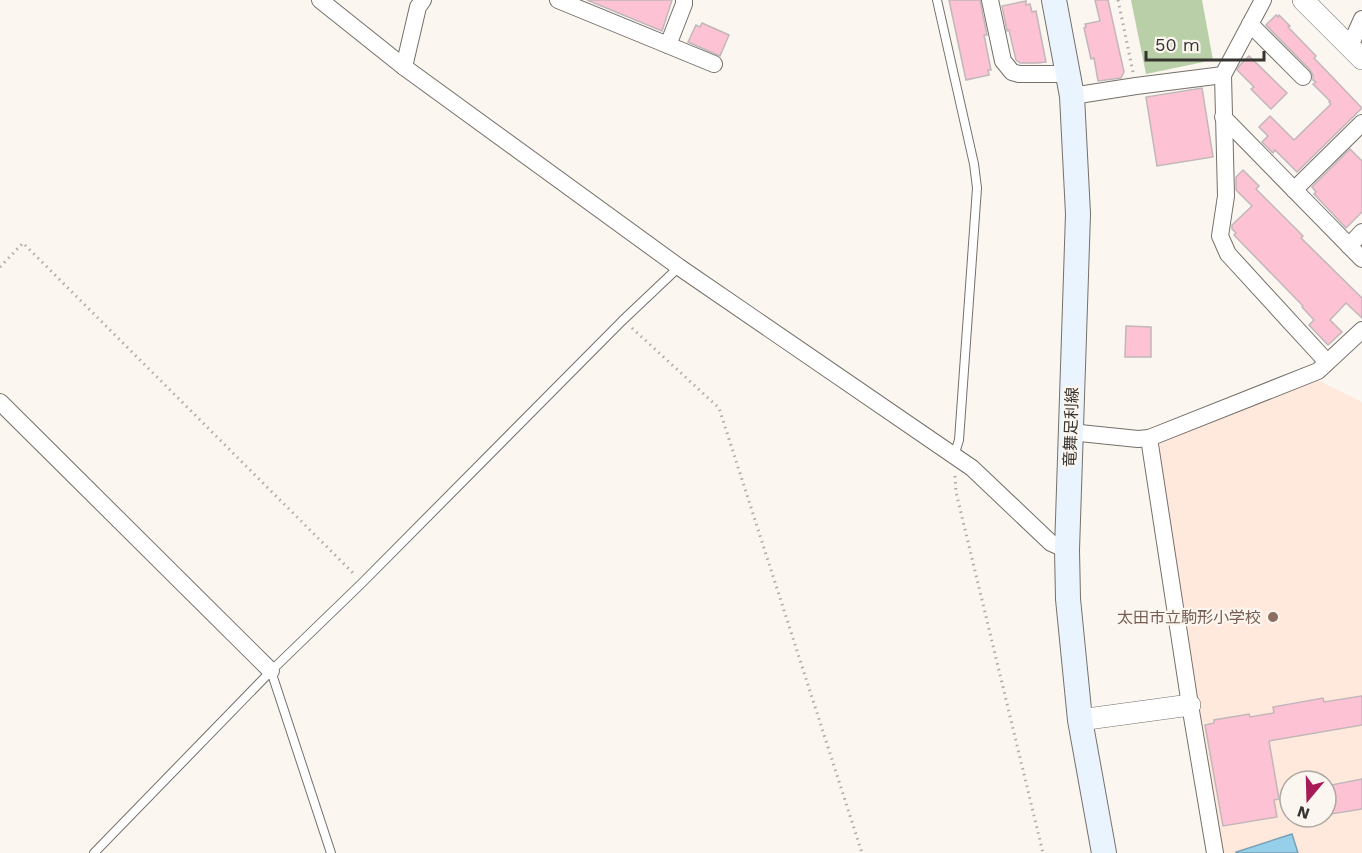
<svg xmlns="http://www.w3.org/2000/svg" width="1362" height="853" viewBox="0 0 1362 853" font-family="'Work Sans','Noto Sans JP',sans-serif">
<style>
.education{fill:#ffe8dc;fill-rule:evenodd}
.green{fill:#b9cfa7}
.water{fill:#96cfea;stroke:#79a0b2;stroke-width:1.5}
.building{fill:#fdc3d4;stroke:#c1b7ba;stroke-width:1.5}
.lines{fill:none;stroke-linecap:round;stroke-linejoin:round}
.service-casing{stroke:#75706a;stroke-width:10}
.minor-casing{stroke:#75706a;stroke-width:18}
.tertiary-casing{stroke:#75706a;stroke-width:22}
.secondary-casing{stroke:#75706a;stroke-width:26}
.path{stroke:#aeaaa5;stroke-width:3;stroke-dasharray:1.5 4.5;stroke-linecap:butt}
.service{stroke:#fff;stroke-width:8}
.minor{stroke:#fff;stroke-width:16}
.tertiary{stroke:#fff;stroke-width:21}
.secondary{stroke:#eaf4ff;stroke-width:24}
.education-dot{fill:#8d6e63;stroke:#fbf6ef;stroke-width:2}
.labels{text-anchor:middle;dominant-baseline:central;stroke-width:4.5;stroke-linejoin:round;paint-order:stroke}
.street-label{font-size:16px;fill:#363431;stroke:#fbf6ef}
.education-label{font-size:16px;fill:#785e54;stroke:#fbf6ef;text-anchor:end}
</style>
<rect width="100%" height="100%" fill="#fbf6ef"/>
<!-- education -->
<path class="education" d="M1317 380 1362 402V853H1223L1158 453 1162 439ZM1290 781H1326V817H1290Z"/>
<!-- green -->
<polygon class="green" points="1131,0 1202,0 1213,60 1146,74"/>
<!-- water -->
<polygon class="water" points="1292,834 1298,853 1237,853 1236,852"/>
<!-- building -->
<g class="building">
<polygon points="587,0 672,0 662,31"/>
<polygon points="949,0 980,0 987,35 984,35 991,70 988,70 989,75 966,80"/>
<polygon points="1095,0 1108,0 1124,72 1121,78 1098,81 1094,58 1091,59 1084,28 1086,27 1085,24 1100,21"/>
<polygon points="1026,1 1026,5 1030,4 1032,12 1036,11 1046,62 1037,63 1020,63 1016,60 1009,30 1007,31 1002,6"/>
<polygon points="1276,15 1278,17 1279,15 1290,26 1288,27 1316,56 1314,58 1362,108 1297,172 1275,150 1273,153 1262,142 1268,136 1259,127 1270,116 1294,140 1331,104 1329,102 1330,101 1313,84 1316,82 1313,80 1313,75 1310,70 1266,25"/>
<polygon points="702,23 729,35 720,56 688,42 696,25 700,27"/>
<polygon points="1249,56 1287,93 1271,109 1251,89 1254,87 1237,70 1240,65"/>
<polygon points="1202,88 1213,157 1157,166 1146,97"/>
<polygon points="1350,149 1362,161 1362,212 1346,228 1314,194 1316,192 1312,187"/>
<polygon points="1243,170 1259,186 1256,189 1303,236 1301,238 1362,298 1362,318 1346,303 1330,320 1342,332 1328,345 1309,325 1314,320 1302,307 1303,306 1234,235 1236,233 1232,229 1232,225 1252,206 1236,190 1236,177"/>
<polygon points="1126,326 1151,327 1151,357 1125,357"/>
<polygon points="1362,696 1362,725 1269,741 1279,799 1274,800 1277,817 1223,826 1205,725 1214,723 1214,720 1249,714 1250,717 1274,713 1273,707 1323,698 1324,702"/>
<polygon points="1362,779 1362,809 1331,814 1326,786"/>
</g>
<g class="lines">
<!-- service casing -->
<g class="service-casing">
<g id="service">
<polyline points="937,0 974,164 977,188 959,440 954,456"/>
<polyline points="271,671 331,853"/>
<polyline points="94,853 271,671 362,583 623,320 679,267"/>
</g>
</g>
<!-- minor casing -->
<g class="minor-casing">
<g id="minor">
<polyline points="320,0 404,67 679,267 972,468 1051,543 1067,550"/>
<polyline points="558,0 714,64"/>
<polyline points="990,0 1003,61 1012,72 1019,74 1068,74"/>
<polyline points="1263,0 1223,75 1226,196 1220,236 1228,254 1327,362"/>
<polyline points="1250,24 1303,77"/>
<polyline points="668,45 684,4 684,0"/>
<polyline points="1350,46 1362,19"/>
<polyline points="404,67 418,7 423,0"/>
<polyline points="1072,96 1136,86 1223,75"/>
<polyline points="1223,117 1362,259"/>
<polyline points="1294,190 1362,123"/>
<polyline points="1349,246 1362,232"/>
<polyline points="0,402 271,671"/>
<polyline points="1070,432 1138,439 1149,438 1318,371 1362,330"/>
<polyline points="1149,438 1190,705 1215,853"/>
</g>
</g>
<!-- tertiary casing -->
<g class="tertiary-casing">
<g id="tertiary">
<polyline points="1303,0 1362,59"/>
<polyline points="1080,720 1190,705"/>
</g>
</g>
<!-- secondary casing -->
<g class="secondary-casing">
<polyline id="secondary" points="1054,0 1072,96 1078,214 1067,550 1068,599 1080,720 1104,853"/>
</g>
<!-- path -->
<g class="path">
<polyline points="1118,0 1133,72"/>
<polyline points="0,267 23,243 355,575"/>
<polyline points="632,328 719,408 862,853"/>
<polyline points="955,476 956,492 1043,853"/>
</g>
<!-- service -->
<use href="#service" class="service"/>
<!-- minor -->
<use href="#minor" class="minor"/>
<!-- tertiary -->
<use href="#tertiary" class="tertiary"/>
<!-- secondary -->
<use href="#secondary" class="secondary"/>
</g>
<!-- markers -->
<circle class="education-dot" cx="1273" cy="617" r="6"/>
<g class="labels">
<!-- street labels -->
<g class="street-label">
<text transform="translate(1071 427) rotate(-88)">竜舞足利線</text>
</g>
<!-- education labels -->
<g class="education-label">
<text x="1261" y="617">太田市立駒形小学校</text>
</g>
</g>
<!-- north arrow -->
<g transform="translate(1308 799) rotate(199)"><circle r="28" fill="#fbf6ef" stroke="#aca8a3" stroke-width="1.5"/>
<path d="M0-4.5L10 22L0 15L-10 22Z" fill="#a81958"/>
<text y="-9" font-size="16" font-weight="bold" text-anchor="middle" fill="#363431">N</text>
</g>
<!-- scale -->
<path d="M1146 51v9h118v-9" fill="none" stroke="#363431" stroke-width="3"/>
<text x="1155" y="51" font-size="18" fill="#363431" stroke="#fbf6ef" stroke-width="4.5" paint-order="stroke">50 m</text>
</svg>
